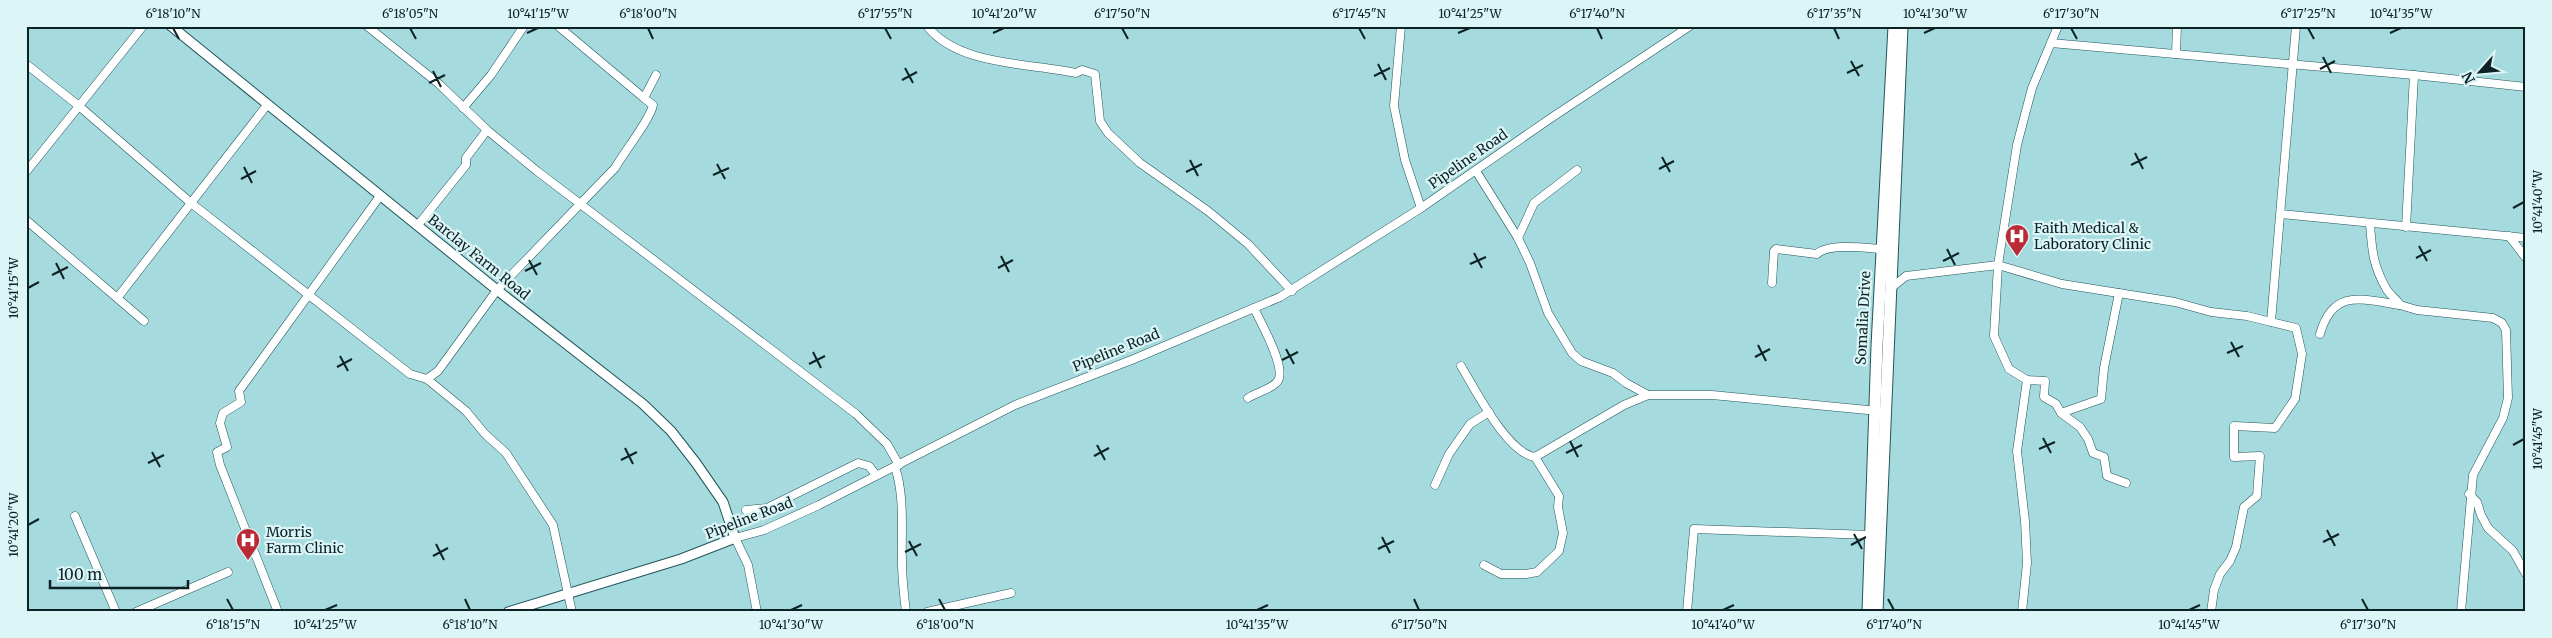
<svg xmlns="http://www.w3.org/2000/svg" width="2552" height="638" viewBox="0 0 2552 638" font-family="Merriweather,serif">
<style>
.lines{fill:none;stroke-linecap:round;stroke-linejoin:round}
.minor-casing{stroke:#225559;stroke-width:9}
.tertiary-casing{stroke:#225559;stroke-width:11}
.primary-casing{stroke:#225559;stroke-width:13}
.minor{stroke:#fff;stroke-width:8}
.tertiary{stroke:#fff;stroke-width:9}
.primary{stroke:#fff;stroke-width:11}
.ticks{fill:none;stroke:#0d2224;stroke-width:2}
.labels{text-anchor:middle;dominant-baseline:central;stroke-width:4.5;stroke-linejoin:round;paint-order:stroke}
.street-label{font-size:14px;fill:#0d2224;stroke:#dcf5f7}
.poi-label{font-size:14px;fill:#0d2224;stroke:#dcf5f7;text-anchor:start}
.neatline{fill:none;stroke:#0d2224;stroke-width:2}
.ticks-label{font-size:12px;text-anchor:middle;fill:#0d2224}
</style>
<rect width="100%" height="100%" fill="#a5dade"/>
<g class="lines">
<!-- minor casing -->
<g class="minor-casing">
<g id="minor">
<path d="M143 26 79 106 191 203 410 374 427 379 438 371 497 290 615 168C624 152 650 120 653 105L644 98 656 75"/>
<polyline points="367,26 439,84 487,130 466,158 466,165 418,225"/>
<polyline points="558,26 644,98"/>
<path d="M927 26C958 66 1030 63 1076 73L1082 70 1095 74 1100 121 1108 133 1140 163 1208 211 1248 244 1292 291"/>
<polyline points="1401,26 1394,106 1405,160 1421,208"/>
<polyline points="2051,43 2414,75 2526,87"/>
<polyline points="2176,54 2177,26"/>
<polyline points="26,64 79,106 26,172"/>
<polyline points="463,108 491,75 524,26"/>
<polyline points="487,130 537,171 856,414 887,444 899,465"/>
<polyline points="1476,171 1518,238 1530,263 1548,313 1572,353 1581,361 1613,373 1626,383 1648,395"/>
<polyline points="2281,214 2526,238"/>
<polyline points="26,220 144,321"/>
<path d="M2370 224C2372 251 2373 266 2387 290 2391 296 2396 298 2400 305L2417 310 2493 318 2502 323 2506 330 2508 398 2503 418 2473 475 2461 612"/>
<polyline points="2406,227 2414,75"/>
<polyline points="2509,236 2526,258"/>
<polyline points="1518,238 1534,203 1577,170"/>
<path d="M1772 283 1774 251 1776 249 1817 254C1828 243 1866 248 1882 249"/>
<polyline points="1890,289 1906,276 1998,265 2062,284 2175,302 2211,312 2247,316 2296,328 2302,354 2295,399 2275,428 2234,426 2234,457 2260,456 2257,496 2244,507 2236,547 2230,561 2220,574 2214,590 2211,612"/>
<polyline points="118,297 267,105"/>
<polyline points="2271,322 2296,26"/>
<path d="M2320 334C2333 288 2362 299 2400 305"/>
<path d="M1461 366C1475 389 1507 453 1535 457L1624 405 1648 395H1712L1878 411"/>
<polyline points="427,379 466,411 485,434 506,453 553,525 572,612"/>
<polyline points="2027,380 2045,381 2044,397 2056,404 2061,413 2080,427 2088,439 2093,453 2104,457 2107,476 2126,483"/>
<path d="M1248 398C1257 392 1269 390 1276 383 1290 372 1260 322 1254 308"/>
<polyline points="2061,413 2101,399 2104,368 2119,293"/>
<path d="M895 467C905 497 901 530 902 562 902 579 904 595 906 612"/>
<polyline points="1435,485 1449,454 1470,424 1489,412"/>
<polyline points="2469,494 2477,502 2481,515 2488,528 2513,551 2526,574"/>
<polyline points="746,510 767,508 858,463 869,466 876,475"/>
<polyline points="75,516 116,612"/>
<polyline points="1484,565 1501,574 1526,574 1537,572 1559,551 1563,533 1558,507 1559,496 1535,457"/>
<polyline points="136,612 228,572"/>
<polyline points="278,612 220,465 217,452 227,447 220,423 223,413 241,402 239,391 380,196"/>
<polyline points="757,612 748,565 735,538 764,530 819,505 1015,405 1134,359 1280,297 1421,208 1551,118 1690,26"/>
<polyline points="927,612 1011,593"/>
<polyline points="1687,612 1694,529 1871,535"/>
<polyline points="2022,612 2027,563 2025,521 2017,451 2027,380 2009,369 1994,336 1998,265 2017,145 2032,88 2058,26"/>
</g>
</g>
<!-- tertiary casing -->
<g class="tertiary-casing">
<polyline id="tertiary" points="171,26 497,290 643,404 671,431 696,463 723,502 735,538 681,559 508,612"/>
</g>
<!-- primary casing -->
<g class="primary-casing">
<g id="primary">
<polyline points="1868,612 1877,346 1894,26"/>
<polyline points="1877,612 1902,27"/>
</g>
</g>
<!-- minor -->
<use href="#minor" class="minor"/>
<!-- tertiary -->
<use href="#tertiary" class="tertiary"/>
<!-- primary -->
<use href="#primary" class="primary"/>
</g>
<!-- ticks -->
<path class="ticks" d="M173 28 179 39M410 28 416 39M648 28 653 39M885 28 891 39M1122 28 1128 39M1359 28 1365 39M1597 28 1602 39M1834 28 1839 39M2071 28 2077 39M2308 28 2314 39M527 33 538 28M993 33 1004 28M1458 33 1470 28M1924 33 1935 28M2390 33 2401 28M2323 57 2331 73M1851 61 1859 76M1378 64 1386 80M905 68 913 83M2320 69 2335 61M433 71 441 87M1847 73 1863 65M1374 76 1390 68M902 80 917 72M429 83 445 75M2135 153 2143 169M1662 157 1670 172M1190 160 1198 176M717 164 725 179M2131 165 2147 157M244 167 252 183M1659 169 1674 161M1186 172 1202 164M713 175 729 168M241 179 256 171M2513 208 2524 202M2419 246 2427 261M1947 249 1955 265M1474 253 1482 268M1001 256 1009 272M2416 258 2431 250M529 260 537 275M1943 261 1959 253M56 263 64 279M1470 264 1486 257M998 268 1013 260M525 271 541 263M52 275 68 267M28 288 39 282M2231 342 2239 357M1758 345 1766 361M1286 349 1294 364M813 352 821 368M2227 353 2243 346M340 356 348 371M1755 357 1770 349M1282 360 1298 352M809 364 825 356M337 367 352 359M2043 438 2051 453M1570 441 1578 457M1097 445 1105 460M2513 445 2524 439M625 448 633 464M2039 449 2055 442M152 452 160 467M1566 453 1582 445M1094 456 1109 448M621 460 637 452M148 463 164 455M28 525 39 519M2327 530 2335 546M1854 534 1862 549M1382 537 1390 553M909 541 917 556M2323 542 2339 534M436 544 444 560M1851 545 1866 537M1378 549 1394 541M905 552 921 544M433 556 448 548M227 599 233 610M465 599 470 610M939 599 945 610M1414 599 1419 610M1888 599 1894 610M2362 599 2368 610M325 610 337 605M791 610 802 605M1257 610 1268 605M1723 610 1734 605M2189 610 2200 605"/>
<!-- icons -->
<defs>
<g id="hospital-pin" transform="scale(1.25)"><path d="M0 17L-7.5 6A9.5 9.5 0 1 1 7.5 6Z" fill="#bb2b37" stroke="#dcf5f7"/><path d="M-5-5h3v3.5h4V-5h3V5h-3V1.5h-4V5h-3Z" fill="#fff"/></g>
</defs>
<g fill-rule="evenodd">
<use href="#hospital-pin" x="2017" y="236"/>
<use href="#hospital-pin" x="248" y="540"/>
</g>
<g class="labels">
<!-- street labels -->
<g class="street-label">
<text transform="translate(1468 159) rotate(-35)">Pipeline Road</text>
<text transform="translate(479 257) rotate(39)">Barclay Farm Road</text>
<text transform="translate(1863 318) rotate(-87)">Somalia Drive</text>
<text transform="translate(1116 350) rotate(-22)">Pipeline Road</text>
<text transform="translate(749 518) rotate(-21)">Pipeline Road</text>
</g>
<!-- poi labels -->
<g class="poi-label">
<text x="2034" y="228">Faith Medical &amp;<tspan x="2034" dy="16">Laboratory Clinic</tspan></text>
<text x="266" y="532">Morris<tspan x="266" dy="16">Farm Clinic</tspan></text>
</g>
</g>
<!-- border -->
<rect width="2552" height="638" fill="none" stroke="#dcf5f7" stroke-width="55"/>
<!-- north arrow -->
<g transform="translate(2480 72) rotate(243)" stroke="#dcf5f7" stroke-width="4" paint-order="stroke">
<path d="M0-4L9 19L0 12L-9 19Z" fill="#0d2224"/>
<text y="-8" font-size="14" font-weight="bold" text-anchor="middle" fill="#0d2224">N</text>
</g>
<!-- scale -->
<path d="M50 580v8h138v-8" fill="none" stroke="#0d2224" stroke-width="2.5"/>
<text x="58" y="580" font-size="15" fill="#0d2224" stroke="#dcf5f7" stroke-width="4" paint-order="stroke">100 m</text>
<rect x="28" y="28" width="2496" height="582" class="neatline"/>
<g class="ticks-label">
<text x="173" y="18">6°18'10"N</text>
<text x="410" y="18">6°18'05"N</text>
<text x="538" y="18">10°41'15"W</text>
<text x="648" y="18">6°18'00"N</text>
<text x="885" y="18">6°17'55"N</text>
<text x="1004" y="18">10°41'20"W</text>
<text x="1122" y="18">6°17'50"N</text>
<text x="1359" y="18">6°17'45"N</text>
<text x="1470" y="18">10°41'25"W</text>
<text x="1597" y="18">6°17'40"N</text>
<text x="1834" y="18">6°17'35"N</text>
<text x="1935" y="18">10°41'30"W</text>
<text x="2071" y="18">6°17'30"N</text>
<text x="2308" y="18">6°17'25"N</text>
<text x="2401" y="18">10°41'35"W</text>
<text transform="translate(2538 202) rotate(-90)" y="4">10°41'40"W</text>
<text transform="translate(14 288) rotate(-90)" y="4">10°41'15"W</text>
<text transform="translate(2538 439) rotate(-90)" y="4">10°41'45"W</text>
<text transform="translate(14 525) rotate(-90)" y="4">10°41'20"W</text>
<text x="233" y="629">6°18'15"N</text>
<text x="325" y="629">10°41'25"W</text>
<text x="470" y="629">6°18'10"N</text>
<text x="791" y="629">10°41'30"W</text>
<text x="945" y="629">6°18'00"N</text>
<text x="1257" y="629">10°41'35"W</text>
<text x="1419" y="629">6°17'50"N</text>
<text x="1723" y="629">10°41'40"W</text>
<text x="1894" y="629">6°17'40"N</text>
<text x="2189" y="629">10°41'45"W</text>
<text x="2368" y="629">6°17'30"N</text>
</g>
</svg>
